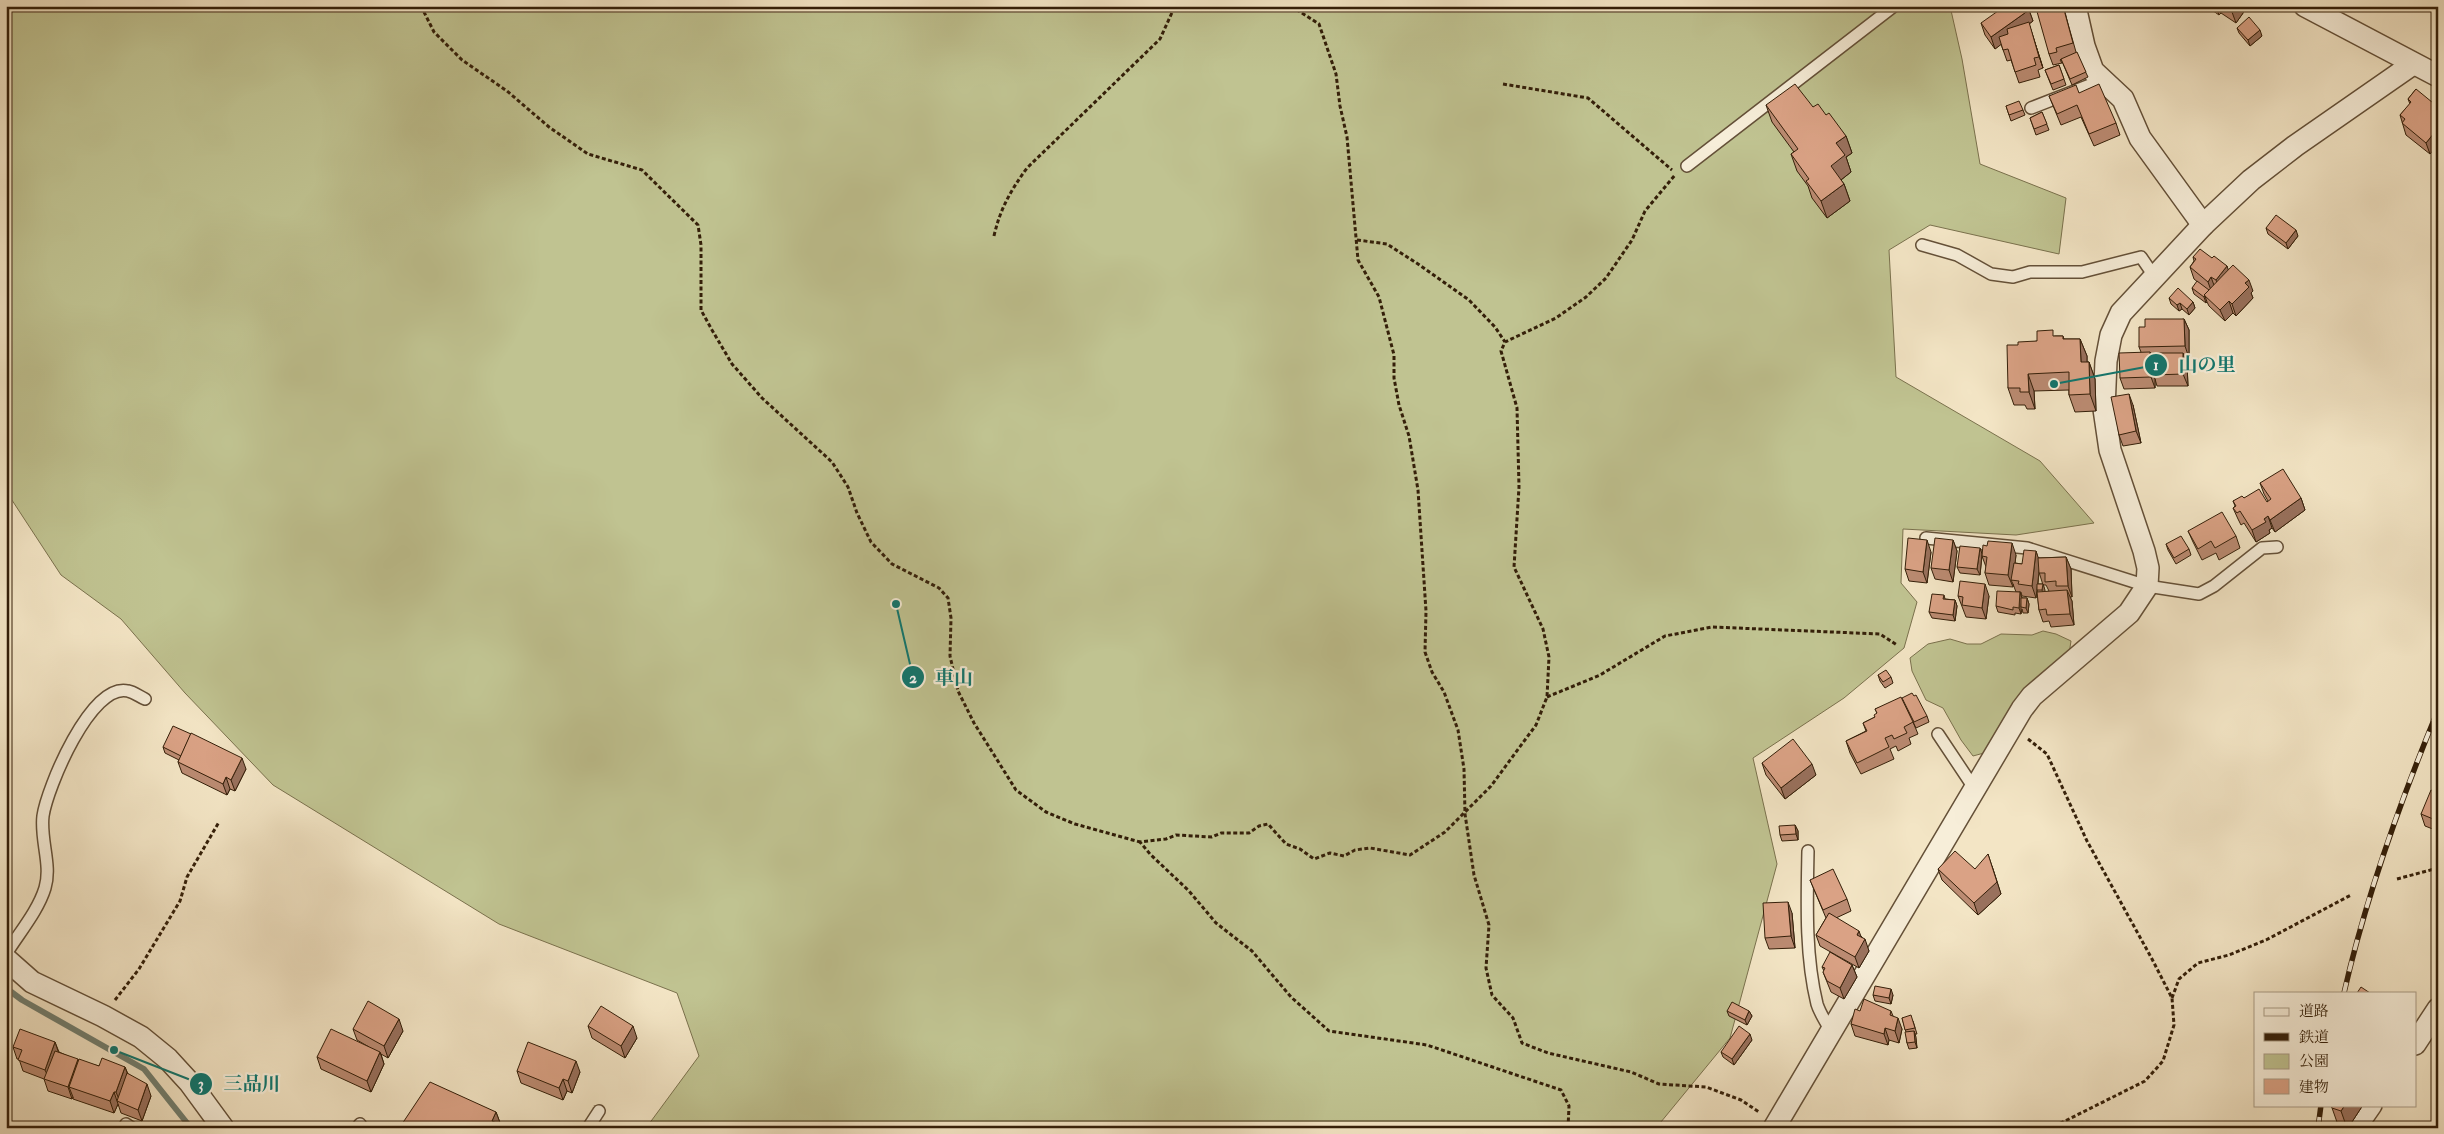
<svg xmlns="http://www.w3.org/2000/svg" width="2444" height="1134" viewBox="0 0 2444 1134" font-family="'IM FELL Double Pica','Noto Serif JP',serif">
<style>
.green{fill:#c0c391;stroke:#7a714d}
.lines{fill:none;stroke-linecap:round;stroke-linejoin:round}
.stream{stroke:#727f70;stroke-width:6}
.service-casing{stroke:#645038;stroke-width:14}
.minor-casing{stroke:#645038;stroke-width:24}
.path{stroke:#341f09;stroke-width:3;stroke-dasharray:4 2.5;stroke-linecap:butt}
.service{stroke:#f7eed9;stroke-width:11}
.minor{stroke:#f7eed9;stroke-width:21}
.rail-casing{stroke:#341f09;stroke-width:5.5}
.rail{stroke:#f7eed9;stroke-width:4;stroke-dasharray:11;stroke-linecap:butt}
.wall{fill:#bb8b72;stroke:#341f09;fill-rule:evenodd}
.shaded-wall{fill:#99715d;stroke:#341f09}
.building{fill:#daa285;stroke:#341f09}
.leader{fill:none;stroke:#0f766e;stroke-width:2}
.callout-dot{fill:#0f766e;stroke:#f7eed9;stroke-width:2}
.mark-label{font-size:15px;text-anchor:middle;font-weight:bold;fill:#fff}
.callout-label{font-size:19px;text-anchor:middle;font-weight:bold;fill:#0f766e;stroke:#f7eed9;stroke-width:4.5;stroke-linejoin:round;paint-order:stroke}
</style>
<rect width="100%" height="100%" fill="#f3e5c5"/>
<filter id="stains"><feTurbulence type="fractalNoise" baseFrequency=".004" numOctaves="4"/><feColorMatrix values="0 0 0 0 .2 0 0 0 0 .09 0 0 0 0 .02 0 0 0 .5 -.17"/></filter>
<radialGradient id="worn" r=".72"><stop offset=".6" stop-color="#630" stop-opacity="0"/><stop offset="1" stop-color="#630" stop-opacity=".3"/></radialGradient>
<!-- green -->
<g class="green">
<polygon points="6,6 1950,6 1962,59 1980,164 2066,198 2059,254 1930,225 1889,250 1896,377 2040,461 2094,523 2016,535 1903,529 1901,583 1917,602 1904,648 1844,698 1753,758 1777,864 1730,1038 1656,1128 646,1128 699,1056 677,993 499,924 273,785 185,693 121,619 61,575 6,491"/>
<polygon points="2043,631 2056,634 2071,641 2069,654 1984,753 1973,756 1961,740 1943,708 1926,700 1912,671 1910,658 1928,644 1950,639 1967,644 1981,644 2001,634 2032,635"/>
</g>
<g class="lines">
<!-- stream -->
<polyline class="stream" points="6,988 22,1000 144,1069 191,1128"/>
<!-- service casing -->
<g class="service-casing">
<g id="service">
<polyline points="2031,108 2103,80"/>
<polyline points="1687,166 1894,6"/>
<polyline points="1922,245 1957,255 1991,274 2013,277 2030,272 2082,272 2141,257 2154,276"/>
<polyline points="1926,538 2027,548 2147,586 2199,594 2214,586 2262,548 2277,547"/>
<polyline points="1938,734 1974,788"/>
<path d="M1808 851C1807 901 1805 955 1817 1004 1820 1014 1827 1023 1831 1032"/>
<path d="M6 954C19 933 38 911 45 888 52 865 40 840 43 816 47 788 91 682 128 691 134 692 140 697 145 699"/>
<polyline points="126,1124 132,1128"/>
<polyline points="357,1128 360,1124"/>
<polyline points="588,1128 599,1111"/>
</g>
</g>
<!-- minor casing -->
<g class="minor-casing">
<g id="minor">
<polyline points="2075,6 2084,46 2093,71 2123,99 2140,138 2203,225"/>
<polyline points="2305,6 2438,76"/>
<polyline points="6,959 32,982 103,1016 141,1037 168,1059 190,1083 223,1128"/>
<polyline points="2415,1044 2438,1009"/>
<polyline points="1774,1128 2022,709 2032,696 2129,613 2147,586 2148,568 2144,551 2110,450 2104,409 2106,361 2111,335 2121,313 2203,225 2251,180 2295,146 2413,64"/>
<polyline points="2355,1128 2371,1105"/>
</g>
</g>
<!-- path -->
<g class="path">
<polyline points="421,6 434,32 462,60 507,91 549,127 588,154 642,170 698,225 701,245 701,310 712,330 732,364 762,398 832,462 848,487 857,513 871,542 892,564 939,588 948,598 951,618 950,656 958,691 974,723 1016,790 1046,812 1075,824 1140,842"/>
<polyline points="1291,6 1319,24 1336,74 1340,106 1347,137 1358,260 1379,297 1394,355 1394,378 1399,405 1409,436 1418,490 1426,611 1425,652 1432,672 1444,692 1458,730 1464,769 1465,814 1474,875 1489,925 1486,968 1492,995 1513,1018 1522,1043 1548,1053 1631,1072 1659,1084 1706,1087 1741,1100 1759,1112"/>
<polyline points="1503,84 1588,98 1672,170"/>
<path d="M994 236C1000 209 1011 190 1027 168L1160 39 1175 6"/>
<polyline points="1357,240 1387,244 1418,264 1469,300 1495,327 1505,342"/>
<polyline points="1547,697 1600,675 1665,636 1712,627 1880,634 1897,645"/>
<polyline points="2028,739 2047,754 2087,841 2152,959 2172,998 2174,1025 2163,1061 2145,1081 2051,1128"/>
<polyline points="2397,879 2438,868"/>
<polyline points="2172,998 2179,979 2198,963 2229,955 2266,940 2351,895"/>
<polyline points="115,1000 139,969 180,901 187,877 219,822"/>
<polyline points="1568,1128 1569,1106 1561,1090 1427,1045 1329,1031 1291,997 1252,951 1216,923 1189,891 1150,854 1140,842 1166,839 1176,835 1212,837 1221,833 1249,833 1259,826 1268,824 1286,844 1300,849 1314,859 1330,853 1344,856 1355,850 1370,848 1410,855 1445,832 1491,786 1536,725 1547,697 1549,657 1543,629 1514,567 1519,487 1517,408 1501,351 1505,342 1556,318 1586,297 1606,278 1632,240 1645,211 1675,175"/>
</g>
<!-- service -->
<use href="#service" class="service"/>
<!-- minor -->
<use href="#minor" class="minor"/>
<!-- rail casing -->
<g class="rail-casing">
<g id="rail">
<path d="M2344 993C2366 896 2400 802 2438 710"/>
<polyline points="2318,1128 2321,1105"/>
</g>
</g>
<!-- rail -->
<use href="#rail" class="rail"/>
</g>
<!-- wall -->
<g class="wall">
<polygon points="2063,6 2076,52 2088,77 2072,85 2061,59 2060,60 2062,63 2053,65 2049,54"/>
<polygon points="2208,6 2248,6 2236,23 2221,13 2219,15 2209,8"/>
<polygon points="2029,10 2033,21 2029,24 2043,68 2038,70 2040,77 2019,83 2011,60 2007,61 2001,44 1995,49 1985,35 1981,23"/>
<polygon points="2237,28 2262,36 2250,46 2239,33"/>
<polygon points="2059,65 2066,85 2053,90 2045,70"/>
<polygon points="2416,89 2430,154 2406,135 2400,115 2410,104 2408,99"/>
<polygon points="2079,93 2116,123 2120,135 2094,146 2081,117 2061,125 2049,96"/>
<polygon points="1766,105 1813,107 1826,115 1846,136 1852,153 1846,157 1851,172 1841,180 1844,184 1850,201 1827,218 1812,198 1808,186 1797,171 1791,154 1794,152 1772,122"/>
<polygon points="2006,106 2023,110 2025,115 2011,121"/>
<polygon points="2042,112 2049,130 2036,135 2030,118"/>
<polygon points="2266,228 2298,236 2288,249 2268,234"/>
<polygon points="2193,257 2212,258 2227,266 2228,270 2253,291 2251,293 2253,298 2236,316 2233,313 2225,321 2209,306 2207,302 2206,303 2194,294 2192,288 2199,283 2194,279 2190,267 2194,261"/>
<polygon points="2169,298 2193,302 2195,308 2189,315 2182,309 2179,311 2171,304"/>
<polygon points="2184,319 2189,330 2189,358 2185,358 2187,364 2188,386 2157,386 2155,379 2155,388 2124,389 2120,378 2141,352 2139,347 2145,327"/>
<polygon points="2055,336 2063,336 2064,339 2080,339 2087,356 2087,362 2089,362 2095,379 2096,411 2075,412 2069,395 2069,390 2034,391 2035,409 2027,409 2025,405 2014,405 2008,388 2018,345 2037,341"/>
<polygon points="2133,405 2141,443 2123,446 2119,435"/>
<polygon points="2260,483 2301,498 2305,510 2275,532 2272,528 2269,530 2270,533 2256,542 2244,523 2241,525 2238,519 2233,508 2235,506 2233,501 2244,498 2267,502 2268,501 2264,494"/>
<polygon points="2188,531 2236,536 2240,548 2219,560 2216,553 2202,560 2193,542"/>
<polygon points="1953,540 1957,551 1953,582 1935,579 1931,568"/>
<polygon points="2166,544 2189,549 2191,555 2176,564 2168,550"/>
<path d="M1980 548 1982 554 2016 555 2015 563 2022 564 2036 551 2038 558 2066 557 2071 569 2072 597H2070L2072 601 2074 625 2051 627 2049 621 2043 622 2039 610 2037 590 2036 598 2022 596 2021 592H2016L2013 584V587L1989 585 1985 573 1986 567 1982 556 1980 575 1960 573 1957 567ZM2039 572 2043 585H2046L2049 591 2045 592 2043 584H2038Z"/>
<polygon points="1931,552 1927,583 1909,581 1905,569"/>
<polygon points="2020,592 2022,598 2027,598 2029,604 2028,613 2023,613 2022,609 2021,614 2015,613 2015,615 1998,612 1996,606"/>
<polygon points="1944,595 1945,599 1955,600 1957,606 1955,621 1932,618 1929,612"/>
<polygon points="1958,596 1989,596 1986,619 1966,617"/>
<polygon points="1878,675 1891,677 1893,683 1885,688 1880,681"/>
<polygon points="1903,700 1927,716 1929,722 1916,728 1913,722 1918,734 1909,738 1911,744 1898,751 1896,746 1890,749 1894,759 1861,774 1850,753 1846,741 1866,731 1863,723 1875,717 1877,713 1875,709"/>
<polygon points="163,747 246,769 235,791 230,789 227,795 182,773 178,762 179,760 165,753"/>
<polygon points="1762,763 1816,775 1785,799 1766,775"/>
<polygon points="2438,793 2438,831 2425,826 2421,814"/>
<polygon points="1795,825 1798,831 1798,840 1782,841 1780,835"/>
<polygon points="1992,866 2001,894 1978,915 1942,880 1938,869 1975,869"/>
<polygon points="1810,880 1847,899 1851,911 1836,918 1862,937 1869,951 1859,968 1820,946 1816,935 1826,918"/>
<polygon points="1792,913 1795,948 1769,949 1765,938"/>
<polygon points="1852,965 1857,977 1844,999 1831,992 1823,972 1824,971 1822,967"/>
<polygon points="1873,995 1893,995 1891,1004 1875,1001"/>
<polygon points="1727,1011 1749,1011 1752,1016 1747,1025 1729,1016"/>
<polygon points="1860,1011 1891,1011 1893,1016 1902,1029 1899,1043 1889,1040 1888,1045 1855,1036 1851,1024"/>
<polygon points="1902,1018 1913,1021 1917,1034 1915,1034 1917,1048 1909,1049 1907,1043 1906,1032"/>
<polygon points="588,1026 637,1038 625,1058 592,1038"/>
<polygon points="353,1029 403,1031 388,1058 381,1054 384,1064 371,1092 321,1069 317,1057 369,1047 357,1040"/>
<polygon points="1752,1040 1734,1065 1723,1057 1721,1052"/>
<polygon points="55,1042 59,1052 79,1061 99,1066 125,1067 128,1074 151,1096 142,1121 121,1113 118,1104 114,1113 73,1099 73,1097 72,1099 48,1091 44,1079 23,1071 19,1059 17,1059 13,1047"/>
<polygon points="517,1071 580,1072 572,1093 567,1091 563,1100 521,1083"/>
<polygon points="2331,1105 2363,1105 2348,1128 2338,1125"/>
<polygon points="496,1112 502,1128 404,1128 402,1124"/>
</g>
<!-- shaded-wall -->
<g class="shaded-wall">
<polygon points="2216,6 2219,6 2221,13 2219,15"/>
<polygon points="2236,6 2248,6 2236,23 2232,12"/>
<polygon points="2029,10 2033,21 2029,24 2043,68 2029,24 1995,49 1991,37"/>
<polygon points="2260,30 2262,36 2250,46 2248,40"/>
<polygon points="2438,128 2438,145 2430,154 2426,143"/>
<polygon points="1846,136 1852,153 1846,157 1851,172 1837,183 1831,166 1836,143"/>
<polygon points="1844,184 1850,201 1827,218 1821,201"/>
<polygon points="2296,230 2298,236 2288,249 2286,243"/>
<polygon points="2227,266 2231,278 2220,292 2216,280"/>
<polygon points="2211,277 2215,288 2212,293 2208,282"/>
<polygon points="2249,280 2253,291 2251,293 2253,298 2236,316 2232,304 2245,283"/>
<polygon points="2205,296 2207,302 2206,303 2204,297"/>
<polygon points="2229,301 2233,313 2225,321 2220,310"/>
<polygon points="2193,302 2195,308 2189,315 2187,309"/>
<polygon points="2180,303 2182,309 2179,311 2177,305"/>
<polygon points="2184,319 2189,330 2189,358 2185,346"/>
<polygon points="2080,339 2087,356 2087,379 2081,362"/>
<polygon points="2150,352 2154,364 2153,375 2155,379 2155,388 2151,377"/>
<polygon points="2183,353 2187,364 2188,386 2183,374"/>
<polygon points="2089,362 2095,379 2096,411 2090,394"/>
<polygon points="2028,374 2034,391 2035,409 2029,392"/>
<polygon points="2129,394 2133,405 2141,443 2136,431"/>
<polygon points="2301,498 2305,510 2275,532 2270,520"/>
<polygon points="2268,516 2272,528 2269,530 2270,533 2256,542 2252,530 2264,519"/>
<polygon points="1927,540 1931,552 1927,583 1923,572"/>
<polygon points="1953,540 1957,551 1953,582 1949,570"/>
<polygon points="2012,543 2016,555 2013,580 2011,580 2013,584 2013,587 2008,575"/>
<polygon points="1980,548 1982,554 1980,575 1977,569"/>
<polygon points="2036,551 2040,563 2036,598 2032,586"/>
<polygon points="2066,557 2071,569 2072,597 2068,586"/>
<polygon points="1985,584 1989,596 1986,619 1982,608"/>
<polygon points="2043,584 2045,590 2044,596 2042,590"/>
<polygon points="2067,590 2072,601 2074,625 2070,614"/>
<polygon points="2020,592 2022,598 2021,607 2021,614 2019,608"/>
<polygon points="2027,598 2029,604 2028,613 2026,608"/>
<polygon points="1955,600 1957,606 1955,621 1953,615"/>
<polygon points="242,758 246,769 235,791 231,780"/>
<polygon points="1812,764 1816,775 1785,799 1781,788"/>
<polygon points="226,777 230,789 227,795 223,784"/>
<polygon points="1795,825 1798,831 1798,840 1796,834"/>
<polygon points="1988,854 2001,894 1978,915 1974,903"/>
<polygon points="1788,902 1792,913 1795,948 1791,936"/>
<polygon points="1859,931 1863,942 1865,939 1869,951 1859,968 1855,957 1857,935"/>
<polygon points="1852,965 1857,977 1844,999 1840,988"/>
<polygon points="1891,989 1893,995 1891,1004 1889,998"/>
<polygon points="1749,1011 1752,1016 1747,1025 1745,1020"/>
<polygon points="1898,1018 1902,1029 1899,1043 1895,1031"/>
<polygon points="399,1019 403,1031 388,1058 384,1046"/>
<polygon points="633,1026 637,1038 625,1058 621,1046"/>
<polygon points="1885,1028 1889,1040 1888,1045 1884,1034"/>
<polygon points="1914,1031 1916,1037 1917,1048 1915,1042"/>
<polygon points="1750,1034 1752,1040 1734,1065 1732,1059"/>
<polygon points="55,1042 59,1054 50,1081 45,1070"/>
<polygon points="380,1052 384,1064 371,1092 367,1081"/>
<polygon points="78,1059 82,1071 69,1087 73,1097 72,1099 68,1087"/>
<polygon points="576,1061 580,1072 572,1093 568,1081"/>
<polygon points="125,1067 129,1078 120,1102 116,1092"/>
<polygon points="563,1079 567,1091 563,1100 559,1088"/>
<polygon points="147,1084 151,1096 142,1121 138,1110"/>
<polygon points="114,1092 118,1104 114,1113 110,1101"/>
<polygon points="2345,1105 2363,1105 2348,1128 2347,1128 2341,1111"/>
<polygon points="496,1112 502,1128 494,1128 492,1121"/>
</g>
<!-- building -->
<g class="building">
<polygon points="2005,6 2027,6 2029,10 1991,37 1981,23"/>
<polygon points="2043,6 2063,6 2073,43 2056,48 2057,52 2049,54 2036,8"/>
<polygon points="2224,6 2236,6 2232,12"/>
<polygon points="2249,17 2260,30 2248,40 2237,28"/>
<polygon points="2029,22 2039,57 2034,58 2036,65 2015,72 2008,49 2003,50 1999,37 2008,34 2007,29"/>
<polygon points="2077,52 2086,72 2070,79 2061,59"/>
<polygon points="2059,65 2064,79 2051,84 2045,70"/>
<polygon points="1795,84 1813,107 1818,104 1826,115 1829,113 1846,136 1836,143 1845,155 1831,166 1844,184 1821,201 1806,181 1809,179 1791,154 1798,149 1766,105"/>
<polygon points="2099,84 2116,123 2089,134 2077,105 2057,114 2049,96 2076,85 2079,93"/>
<polygon points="2416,89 2438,107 2438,128 2426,143 2402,123 2405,119 2400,115 2411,102 2408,99"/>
<polygon points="2019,101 2023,110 2009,115 2006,106"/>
<polygon points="2042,112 2047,124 2034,129 2030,118"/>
<polygon points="2276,215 2296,230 2286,243 2266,228"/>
<polygon points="2200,249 2212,258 2214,256 2227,266 2216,280 2211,277 2208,282 2190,267 2196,259 2193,257"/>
<polygon points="2233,265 2249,280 2245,283 2249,287 2232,304 2229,301 2220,310 2204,295"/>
<polygon points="2197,281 2209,290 2204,295 2205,295 2204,297 2192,288"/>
<polygon points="2178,288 2193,302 2187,309 2180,303 2177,305 2169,298"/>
<polygon points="2145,319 2184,319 2185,346 2139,347 2139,327 2145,327"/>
<polygon points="2053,330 2053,336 2063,336 2063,339 2080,339 2081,362 2089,362 2090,394 2069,395 2069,372 2028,374 2029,392 2020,392 2020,388 2008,388 2007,345 2018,345 2018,342 2037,341 2037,331"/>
<polygon points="2150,352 2151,377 2120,378 2119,353"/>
<polygon points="2153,353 2183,353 2183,374 2153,375"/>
<polygon points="2129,394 2136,431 2119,435 2111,397"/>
<polygon points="2283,469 2301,498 2270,520 2268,516 2264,519 2266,522 2252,530 2240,511 2237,513 2233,508 2236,506 2233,501 2242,496 2244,498 2259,489 2267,502 2271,499 2260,483"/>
<polygon points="2222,512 2236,536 2215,548 2211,541 2198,549 2188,531"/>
<polygon points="2181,536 2189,549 2174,558 2166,544"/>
<polygon points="1908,538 1927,540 1923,572 1905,569"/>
<polygon points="1935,538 1953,540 1949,570 1931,568"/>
<polygon points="1988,541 2012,543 2008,575 1985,573 1987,557 1982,556 1983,545 1987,546"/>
<polygon points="1960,546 1980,548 1977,569 1957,567"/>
<polygon points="2024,550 2036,551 2032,586 2018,584 2019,581 2011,580 2014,563 2022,564"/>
<polygon points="2066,557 2068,586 2056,586 2056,581 2045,582 2045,573 2039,573 2038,558"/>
<polygon points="1960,581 1985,584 1982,608 1962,605 1963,597 1958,596"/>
<polygon points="2037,584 2043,584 2042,590 2037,590"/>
<polygon points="2067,590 2070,614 2047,615 2046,609 2039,610 2037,592"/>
<polygon points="1997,591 2020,592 2019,608 2013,607 2013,610 1996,606"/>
<polygon points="1932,594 1944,595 1943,599 1955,600 1953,615 1929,612"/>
<polygon points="2021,598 2027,598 2026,608 2021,607"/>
<polygon points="1886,670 1891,677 1883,682 1878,675"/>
<polygon points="1912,693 1914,696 1916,695 1927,716 1914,722 1902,698"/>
<polygon points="1901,697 1913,722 1904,727 1907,733 1894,739 1892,735 1885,738 1889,747 1857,763 1846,741 1867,731 1863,723 1875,717 1874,715 1877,713 1875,709"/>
<polygon points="173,726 191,734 181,756 163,747"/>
<polygon points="191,733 242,758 231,780 226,777 223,784 178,762"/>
<polygon points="1793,739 1812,764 1781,788 1762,763"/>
<polygon points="2431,790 2438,793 2438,821 2421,814"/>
<polygon points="1795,825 1796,834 1780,835 1779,826"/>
<polygon points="1955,851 1975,869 1988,854 1997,882 1974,903 1938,869"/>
<polygon points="1833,869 1847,899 1823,910 1810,880"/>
<polygon points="1788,902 1791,936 1765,938 1763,903"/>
<polygon points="1829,913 1859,931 1857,935 1865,939 1855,957 1816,935"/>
<polygon points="1830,952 1852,965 1840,988 1827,981 1823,972 1825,968 1822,967"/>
<polygon points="1875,986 1891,989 1889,998 1873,995"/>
<polygon points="2361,987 2370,993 2357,993"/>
<polygon points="1864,999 1891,1011 1890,1015 1898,1018 1895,1031 1885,1028 1884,1034 1851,1024 1855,1009 1860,1011"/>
<polygon points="368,1001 399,1019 384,1046 353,1029"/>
<polygon points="1732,1002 1749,1011 1745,1020 1727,1011"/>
<polygon points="601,1006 633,1026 621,1046 588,1026"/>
<polygon points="1911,1015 1915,1028 1905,1030 1902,1018"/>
<polygon points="1739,1026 1750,1034 1732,1059 1721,1052"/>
<polygon points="20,1029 55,1042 45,1070 18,1060 22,1050 13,1047"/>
<polygon points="331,1029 380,1052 367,1081 317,1057"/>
<polygon points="1914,1031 1915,1042 1907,1043 1905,1032"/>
<polygon points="528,1042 576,1061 568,1081 563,1079 559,1088 517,1071"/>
<polygon points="55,1051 78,1059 68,1087 44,1079"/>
<polygon points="102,1058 125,1067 116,1092 114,1092 110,1101 69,1087 79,1059 99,1066"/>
<polygon points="127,1073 147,1084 138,1110 117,1101"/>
<polygon points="430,1082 496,1112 492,1121 499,1124 497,1128 409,1128 402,1124"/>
<polygon points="2331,1105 2345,1105 2341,1111 2332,1108"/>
</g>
<!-- callouts -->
<path class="leader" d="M2054 384L2156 365M896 604L913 677M114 1050L201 1084"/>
<g class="callout-dot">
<circle cx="2054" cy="384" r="5"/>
<circle cx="896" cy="604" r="5"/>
<circle cx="114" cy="1050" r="5"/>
<circle cx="2156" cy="365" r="12"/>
<circle cx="913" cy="677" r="12"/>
<circle cx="201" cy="1084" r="12"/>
</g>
<g class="mark-label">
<text x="2156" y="370">1</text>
<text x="913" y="683">2</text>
<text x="201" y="1089">3</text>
</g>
<g class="callout-label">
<text x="2207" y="371">山の里</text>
<text x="954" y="684">車山</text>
<text x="252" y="1090">三品川</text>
</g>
<!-- margin -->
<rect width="2444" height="1134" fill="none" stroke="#f3e5c5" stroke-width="25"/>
<rect x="8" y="8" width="2429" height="1119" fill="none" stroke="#341f09" stroke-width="2.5"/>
<rect x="12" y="12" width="2419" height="1109" fill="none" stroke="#341f09"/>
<!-- legend -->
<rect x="2254" y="992" width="162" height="115" fill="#f7eed9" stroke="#a99b86"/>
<rect x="2264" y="1008" width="25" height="8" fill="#f7eed9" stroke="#a99b86"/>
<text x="2299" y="1016" font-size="15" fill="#341f09">道路</text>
<rect x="2264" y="1033" width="25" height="8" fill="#341f09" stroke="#a99b86"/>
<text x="2299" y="1042" font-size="15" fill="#341f09">鉄道</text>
<rect x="2264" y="1054" width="25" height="15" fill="#c0c391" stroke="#a99b86"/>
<text x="2299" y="1066" font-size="15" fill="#341f09">公園</text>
<rect x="2264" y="1079" width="25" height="15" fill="#daa285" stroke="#a99b86"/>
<text x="2299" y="1092" font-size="15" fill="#341f09">建物</text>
<rect width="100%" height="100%" filter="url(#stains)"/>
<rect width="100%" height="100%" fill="url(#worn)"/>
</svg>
